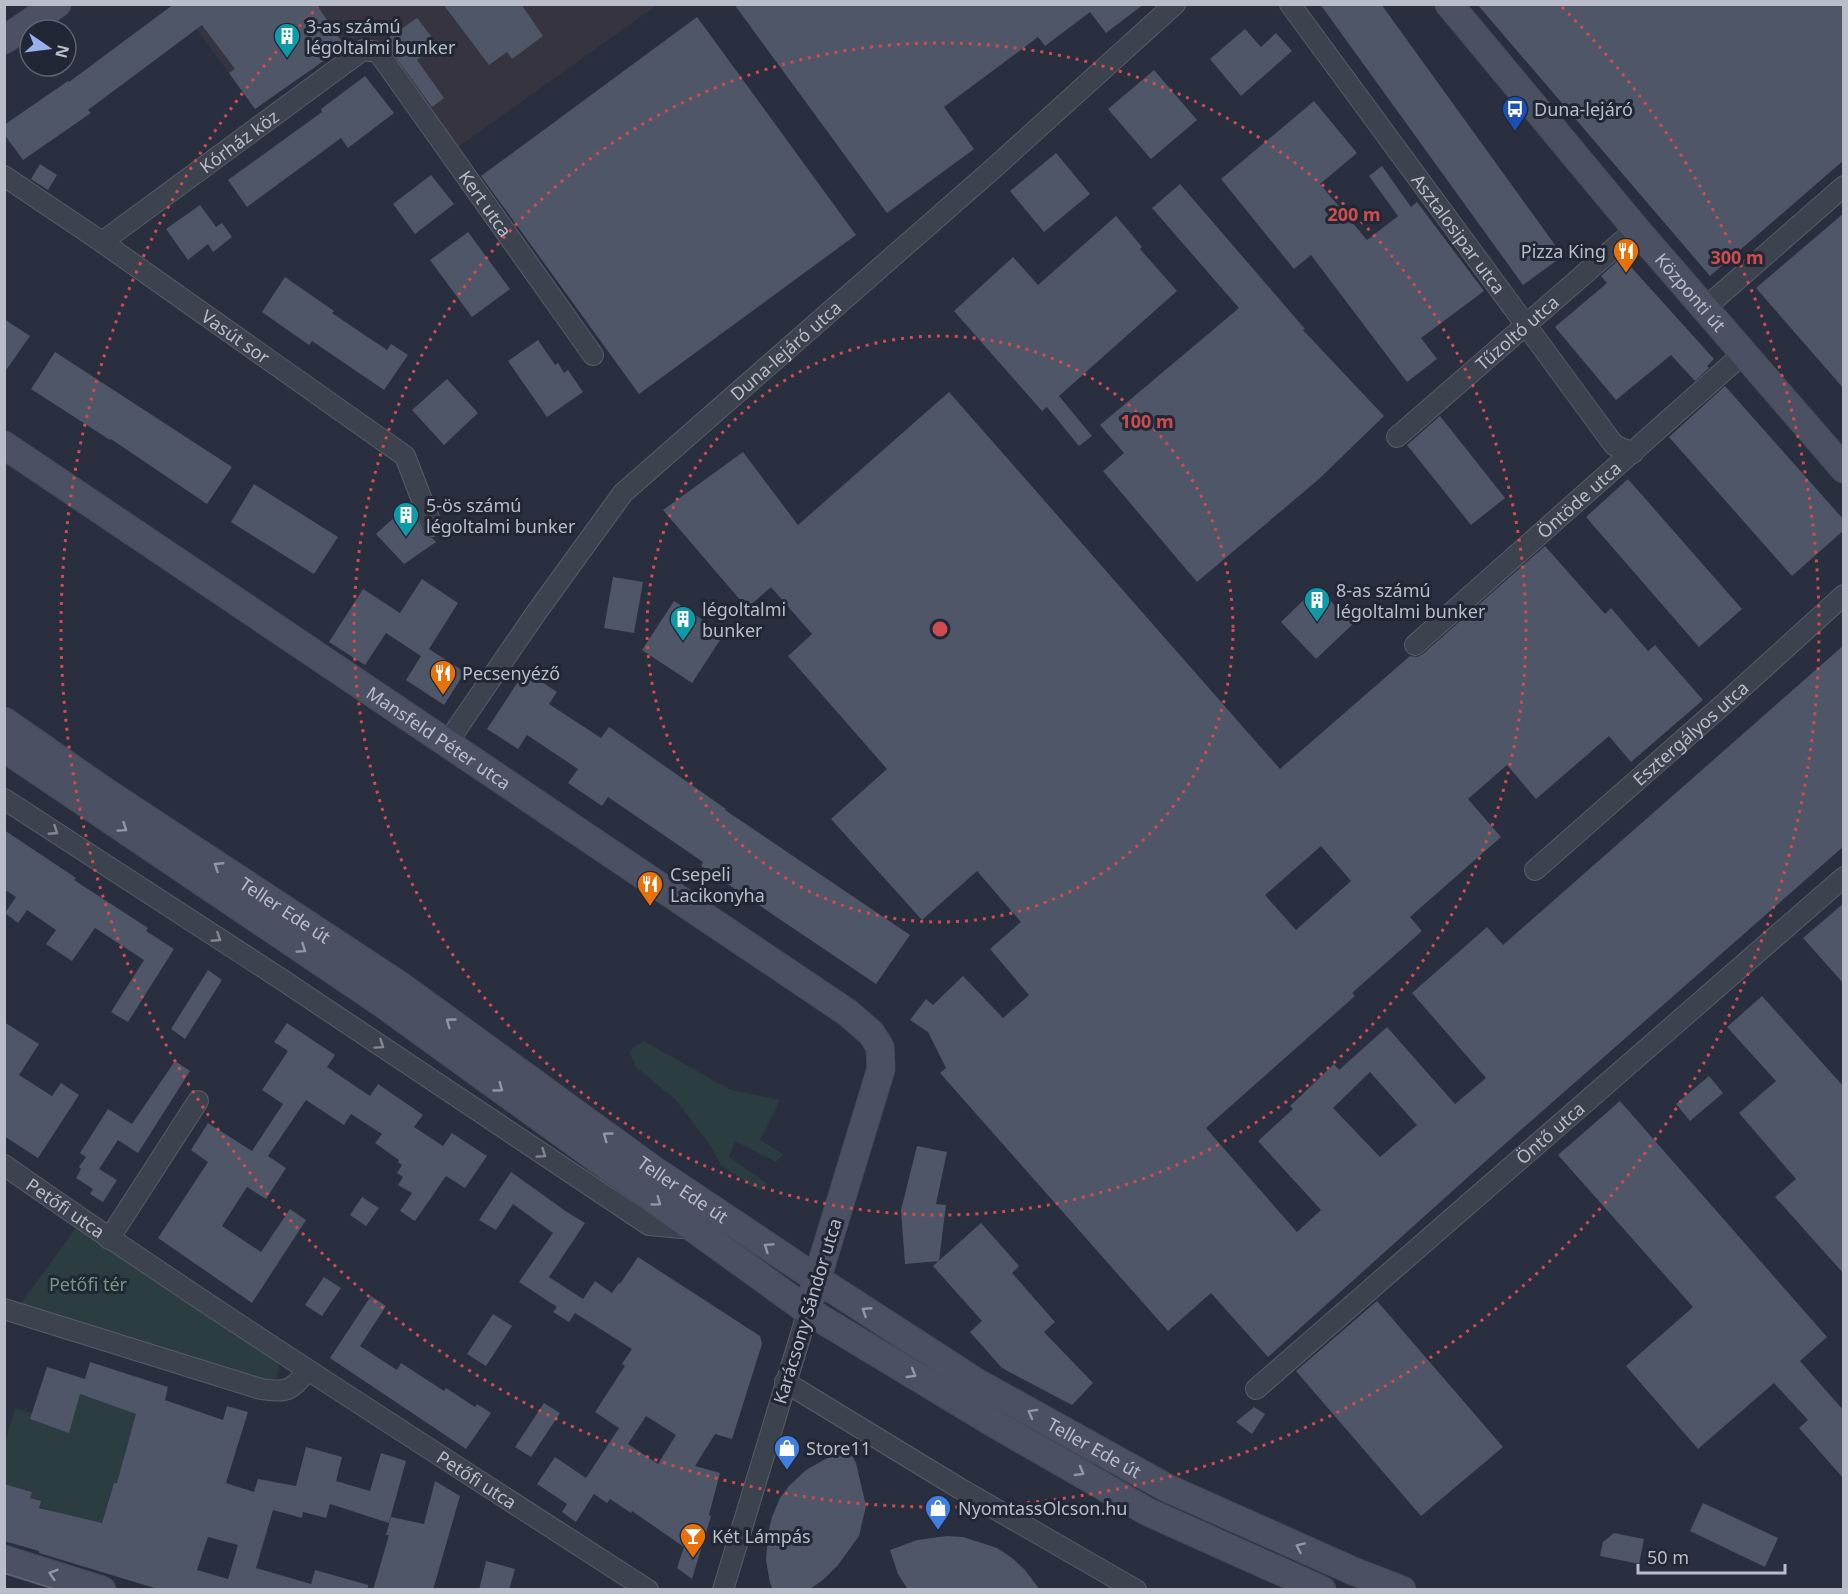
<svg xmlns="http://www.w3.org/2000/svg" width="1848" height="1594" viewBox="0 0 1848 1594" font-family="'Noto Sans',sans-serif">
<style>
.medical{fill:#373441}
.green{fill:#2c3d41}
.building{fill:#4f5667;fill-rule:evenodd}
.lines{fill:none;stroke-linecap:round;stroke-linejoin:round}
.street-casing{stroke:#575d69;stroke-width:22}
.secondary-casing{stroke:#464b58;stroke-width:29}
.street{stroke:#3d424f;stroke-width:20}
.secondary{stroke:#4b5162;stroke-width:27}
.tram{stroke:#5f6575;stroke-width:1.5}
.oneway{stroke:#9297a5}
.oneway2{stroke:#818692}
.ring{fill:none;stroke:#cf4d50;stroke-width:3;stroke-dasharray:3 6}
.labels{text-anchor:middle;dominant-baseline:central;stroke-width:6;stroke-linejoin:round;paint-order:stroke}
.poi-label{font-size:18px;fill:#b9bdc9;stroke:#212734;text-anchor:start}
.street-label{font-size:18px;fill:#b9bdc9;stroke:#212734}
.park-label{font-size:18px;fill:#739880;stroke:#212734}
.centre{fill:#cf4d50;stroke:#212734;stroke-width:3}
.ring-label{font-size:18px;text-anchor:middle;font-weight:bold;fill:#cf4d50;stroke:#212734;stroke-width:6;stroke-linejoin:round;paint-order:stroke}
</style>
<rect width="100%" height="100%" fill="#292f3f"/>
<!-- medical -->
<polygon class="medical" points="179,5 657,5 455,149 379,42 359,36 255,109"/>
<!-- green -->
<g class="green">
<polygon points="643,1041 731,1090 780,1100 760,1140 783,1154 776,1162 735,1141 729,1157 768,1184 760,1191 721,1165 710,1145 676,1100 636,1067 629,1051"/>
<polygon points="77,1226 275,1359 279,1367 277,1377 271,1383 18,1308"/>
<polygon points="80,1394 136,1414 138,1489 114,1483 97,1538 51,1511 39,1507 30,1498 31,1492 5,1484 5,1444 15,1408 32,1413 30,1419 68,1432"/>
</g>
<!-- building -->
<g class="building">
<polygon points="174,4 316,4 345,46 255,109 229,73 235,69 202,25 88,110 91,113 23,160 4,134 4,125 68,81 69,82"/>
<polygon points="443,4 521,4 543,36 512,59 507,52 489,65"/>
<polygon points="734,4 1144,4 1106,33 1090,12 1045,46 1038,37 944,107 974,149 887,213"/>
<polygon points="1320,4 1381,4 1563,256 1523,285"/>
<polygon points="1477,4 1844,4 1844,160 1710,276"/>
<polygon points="697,17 856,235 639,394 481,176"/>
<polygon points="417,18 438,45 417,60 444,98 432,107 384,41"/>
<polygon points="1245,29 1261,47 1276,33 1292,51 1241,96 1210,59"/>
<polygon points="1154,70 1197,120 1151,159 1108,109"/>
<polygon points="365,76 394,113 348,148 341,138 247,207 228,180 322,112 321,109"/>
<polygon points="1314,101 1357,153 1320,184 1367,240 1398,216 1369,176 1382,166 1411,207 1417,202 1484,291 1421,338 1437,359 1407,382 1311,255 1294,269 1221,179"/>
<polygon points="1056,153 1090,194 1044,232 1010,191"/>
<polygon points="40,164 57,175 48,190 31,179"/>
<polygon points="431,175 454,204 415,234 393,204"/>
<polygon points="1180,184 1305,329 1303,330 1384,416 1319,479 1197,582 1103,471 1124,453 1100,425 1239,308 1152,208"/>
<polygon points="200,205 216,227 222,223 232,237 213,252 208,244 188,260 166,229"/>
<polygon points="1844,213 1844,389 1756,288"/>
<polygon points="1116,216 1142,247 1140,249 1177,291 1059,396 1092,436 1079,446 1047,407 1042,411 954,311 1013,257 1038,285"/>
<polygon points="468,232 510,289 472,317 430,260"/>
<polygon points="1622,257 1714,359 1707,366 1709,368 1695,381 1671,355 1616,400 1555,327 1607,283 1601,276"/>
<polygon points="285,277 334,311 332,313 387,350 391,344 408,355 384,390 312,341 309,345 262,312"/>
<polygon points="4,319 30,336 4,373"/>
<polygon points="538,340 555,365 558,363 564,373 568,370 583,392 547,417 508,361"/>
<polygon points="55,352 232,467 207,504 111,439 110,440 31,389"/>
<polygon points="447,379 478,413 444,445 412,410"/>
<polygon points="1725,386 1844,520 1844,530 1792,576 1669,437"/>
<path d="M949 392 1280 769 1410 656 1417 657 1423 654 1545 546 1605 614 1611 608 1648 651 1655 645 1703 700 1631 762 1609 736 1536 799 1507 765 1468 799 1501 837 1410 917 1422 931 1352 993 1355 996 1206 1128 1297 1232 1321 1210 1258 1141 1293 1109 1290 1106 1334 1064 1339 1070 1387 1027 1455 1104 1486 1078 1412 993 1487 927 1503 945 1844 645V846L1497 1151 1268 1357 1211 1293 1168 1331 940 1073 946 1068 928 1032 910 1020 926 999 933 1005 963 976 1003 1018 1029 995 990 949 1021 922 977 871 922 920 831 819 887 769 788 656 812 634 771 587 747 608 663 510 743 452 798 525ZM1321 846 1351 881 1296 930 1265 895ZM1370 1072 1417 1125 1380 1157 1333 1108Z"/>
<polygon points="1440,416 1505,498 1471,525 1407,445"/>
<polygon points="1628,479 1742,609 1699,647 1586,517"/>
<polygon points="254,484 338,537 314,574 231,522"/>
<polygon points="407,506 416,517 424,535 432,538 436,542 404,564 376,534"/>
<polygon points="613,577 643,582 634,633 604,628"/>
<polygon points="422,579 458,603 429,649 465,672 444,705 406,680 421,656 386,633 365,665 329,642 363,589 400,613"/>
<polygon points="1317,587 1353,624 1316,659 1281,622"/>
<polygon points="674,601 724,634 692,683 642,650"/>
<polygon points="525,671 557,692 549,704 601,738 609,727 726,809 725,810 910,935 876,984 701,866 703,862 608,797 602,806 568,783 578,769 527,735 518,749 487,729"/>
<polygon points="4,830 76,878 74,880 148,928 146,931 174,949 128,1022 111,1012 144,960 95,928 72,961 46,944 56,930 27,910 18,923 5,913 16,897 4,889"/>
<polygon points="1844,903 1844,984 1803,938"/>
<polygon points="208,970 222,980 185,1039 171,1029"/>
<polygon points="1762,996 1844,1087 1844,1274 1775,1197 1796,1179 1739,1113 1776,1081 1727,1027"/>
<polygon points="4,1022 39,1044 19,1075 52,1096 61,1083 79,1095 38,1158 4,1136"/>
<polygon points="287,1023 335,1055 327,1067 370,1096 378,1084 423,1115 414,1127 443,1146 452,1133 487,1156 465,1188 446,1176 415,1221 400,1211 412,1193 398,1185 403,1177 397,1173 402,1165 398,1162 399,1160 375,1143 382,1134 351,1114 344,1125 306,1100 268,1156 286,1168 266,1199 247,1187 222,1226 261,1252 290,1209 306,1220 252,1303 158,1238 208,1162 191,1150 208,1123 252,1151 283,1104 262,1090 288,1051 274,1042"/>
<polygon points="175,1061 190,1071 138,1153 118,1140 99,1169 117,1180 103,1202 90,1194 93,1189 76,1178 81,1169 79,1167 86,1157 80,1153 108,1109 132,1124"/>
<polygon points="1709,1076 1723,1093 1690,1121 1676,1104"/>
<polygon points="1620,1101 1827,1337 1800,1361 1844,1411 1844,1479 1799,1428 1808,1420 1774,1383 1698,1449 1626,1366 1693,1307 1558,1155"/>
<polygon points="917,1146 947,1152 936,1204 946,1205 939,1261 905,1264 901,1210"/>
<path d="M511 1172 567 1212 585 1223 549 1277 583 1299 595 1281 612 1293 619 1283 620 1284 638 1257 760 1336 762 1344 732 1439 715 1434 695 1466 720 1473 709 1515 711 1516 692 1579 677 1568 684 1547 632 1511 631 1513 610 1499 607 1503 594 1494 576 1522 562 1512 567 1504 537 1484 555 1457 586 1478 619 1428 595 1412 625 1366 622 1364 632 1349 575 1313 569 1322 553 1312 557 1307 519 1282 553 1233 513 1204 496 1230 479 1220ZM646 1416 676 1435 658 1464 628 1444Z"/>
<polygon points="362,1197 379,1208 366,1226 350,1215"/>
<polygon points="981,1223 1019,1266 1012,1273 1055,1322 1044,1332 1093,1383 1072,1405 1002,1368 970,1332 982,1321 933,1266"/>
<polygon points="324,1277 341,1288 322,1316 305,1305"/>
<polygon points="371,1296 386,1306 360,1346 397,1370 401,1363 444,1391 446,1388 475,1407 477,1404 491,1413 466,1449 330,1358"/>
<polygon points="1377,1301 1503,1447 1421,1516 1296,1371"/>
<polygon points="493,1314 512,1326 486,1366 467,1354"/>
<path d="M90 1362 168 1387 165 1400 223 1420 227 1406 248 1412 226 1483 254 1492 258 1479 296 1486 306 1447 342 1457 336 1481 370 1491 381 1453 406 1461 389 1523 330 1504 326 1518 303 1512 302 1518 273 1510 256 1568 311 1584 315 1570 368 1585V1590H161L39 1553V1551L4 1541V1484L32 1492 30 1498 41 1501 39 1508 102 1523 114 1483H117L136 1414 80 1394 69 1433 30 1419 47 1367 85 1379ZM208 1537 238 1545 228 1579 197 1570Z"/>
<polygon points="544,1403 560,1413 531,1457 515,1447"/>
<polygon points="1254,1407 1265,1414 1252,1434 1236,1422"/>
<polygon points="849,1450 856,1463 866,1506 859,1536 838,1565 824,1579 813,1587 807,1590 773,1590 770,1583 766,1560 768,1533 772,1517 780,1498 789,1486 806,1470 829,1457"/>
<polygon points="435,1481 460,1496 433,1590 373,1590 389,1535 386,1535 391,1517 424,1524"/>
<polygon points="1703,1503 1778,1538 1765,1567 1690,1531"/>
<polygon points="1614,1533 1644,1539 1639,1564 1600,1556 1603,1542"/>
<polygon points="947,1536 963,1537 997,1548 1012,1558 1025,1570 1040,1590 908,1590 898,1574 890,1550 917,1540"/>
<polygon points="486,1561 515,1569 509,1590 479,1590"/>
</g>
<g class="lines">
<!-- street casing -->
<g class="street-casing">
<g id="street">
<path id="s1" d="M1290 4 1614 445 1633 453"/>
<path id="s2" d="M4 176 102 242 405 456 432 526"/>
<path id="s3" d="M102 242 363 50 378 52 593 355"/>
<polyline points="1705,308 1844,186"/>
<path id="s4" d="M1397 437 1636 229"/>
<path id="s5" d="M1415 645 1744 353"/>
<path id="s6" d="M447 743 536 613 623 493 995 167 1175 4"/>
<polyline points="4,799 278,977 649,1225 693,1229"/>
<path id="s7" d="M1535 870 1726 702 1844 595"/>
<path id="s8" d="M4 1165C215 1313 432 1450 648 1590"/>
<polyline points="109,1239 198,1101"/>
<path d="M4 1309 261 1389C285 1393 293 1391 307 1370"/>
<polyline points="785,1382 959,1488 1136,1590"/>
<path id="s9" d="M1256 1389C1451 1218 1648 1048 1844 877"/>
<polyline points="723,1590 808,1311"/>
</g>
</g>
<!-- secondary casing -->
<g class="secondary-casing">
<g id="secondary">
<path id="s10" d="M1449 4 1636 229 1844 469"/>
<polyline points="4,40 57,4"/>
<path id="s11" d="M4 445 848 1013 871 1033 880 1047 881 1069 812 1295"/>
<path id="s12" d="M4 721 103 790 398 984 651 1168 817 1279 976 1382 1167 1488 1353 1571 1402 1590"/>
<polyline points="4,748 383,1004 808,1311 995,1424 1148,1512 1322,1590"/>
<polyline points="4,1559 102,1590"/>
</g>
</g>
<!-- street -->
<use href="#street" class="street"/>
<!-- secondary -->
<use href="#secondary" class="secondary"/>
<!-- tram -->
<g class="tram">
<polyline points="4,1573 58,1590"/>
<polyline points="4,1588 11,1590"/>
</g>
</g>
<!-- one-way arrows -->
<defs><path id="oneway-chevron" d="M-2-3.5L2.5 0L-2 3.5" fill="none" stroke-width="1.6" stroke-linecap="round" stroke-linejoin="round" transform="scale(1.5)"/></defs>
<g class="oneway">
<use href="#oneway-chevron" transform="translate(123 828) rotate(34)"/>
<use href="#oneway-chevron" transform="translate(218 866) rotate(-147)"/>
<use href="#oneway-chevron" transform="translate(302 949) rotate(34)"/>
<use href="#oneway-chevron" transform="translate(450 1022) rotate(-144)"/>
<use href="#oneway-chevron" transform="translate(499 1088) rotate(36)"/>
<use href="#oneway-chevron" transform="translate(607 1136) rotate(-144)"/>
<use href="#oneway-chevron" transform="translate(657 1202) rotate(36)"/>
<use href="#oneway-chevron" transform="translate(768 1247) rotate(-146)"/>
<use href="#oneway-chevron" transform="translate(866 1311) rotate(-147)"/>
<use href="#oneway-chevron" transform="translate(912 1374) rotate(31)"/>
<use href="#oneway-chevron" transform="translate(1032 1413) rotate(-151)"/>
<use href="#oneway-chevron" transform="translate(1080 1472) rotate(30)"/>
<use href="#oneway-chevron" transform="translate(1300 1547) rotate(-156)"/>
<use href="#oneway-chevron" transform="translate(53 1574) rotate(-163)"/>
</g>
<g class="oneway2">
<use href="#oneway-chevron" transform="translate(54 831) rotate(33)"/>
<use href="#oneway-chevron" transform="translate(217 938) rotate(33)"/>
<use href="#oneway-chevron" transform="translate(380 1045) rotate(34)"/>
<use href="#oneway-chevron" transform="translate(542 1154) rotate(34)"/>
</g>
<!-- distance rings -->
<g class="ring">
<circle cx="940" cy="629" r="293"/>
<circle cx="940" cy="629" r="586"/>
<path d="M1562 7A879 879 0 1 1 318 7"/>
</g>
<!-- icons -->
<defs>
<g id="building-pin" transform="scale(1.35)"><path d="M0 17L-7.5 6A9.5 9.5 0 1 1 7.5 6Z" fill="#0f9aa8" stroke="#212734"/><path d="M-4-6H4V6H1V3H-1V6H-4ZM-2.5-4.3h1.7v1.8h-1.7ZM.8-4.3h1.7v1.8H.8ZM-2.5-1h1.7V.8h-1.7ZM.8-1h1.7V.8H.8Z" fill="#fff"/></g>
<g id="bus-pin" transform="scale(1.35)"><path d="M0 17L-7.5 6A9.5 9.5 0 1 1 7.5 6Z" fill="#1a4fb4" stroke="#212734"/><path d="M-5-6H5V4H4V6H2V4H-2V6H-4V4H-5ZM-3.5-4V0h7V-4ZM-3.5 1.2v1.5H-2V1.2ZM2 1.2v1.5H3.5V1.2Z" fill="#fff"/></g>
<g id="restaurant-pin" transform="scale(1.35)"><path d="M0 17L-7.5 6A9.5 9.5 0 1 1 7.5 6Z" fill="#e8710a" stroke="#212734"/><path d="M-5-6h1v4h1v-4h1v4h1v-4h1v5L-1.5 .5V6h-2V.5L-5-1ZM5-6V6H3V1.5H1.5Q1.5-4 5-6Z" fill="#fff"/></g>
<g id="shop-pin" transform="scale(1.35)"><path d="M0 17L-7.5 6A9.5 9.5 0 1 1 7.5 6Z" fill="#3f7fe0" stroke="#212734"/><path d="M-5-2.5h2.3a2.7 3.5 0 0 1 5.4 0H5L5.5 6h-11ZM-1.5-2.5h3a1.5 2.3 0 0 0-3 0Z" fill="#fff"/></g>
<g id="bar-pin" transform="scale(1.35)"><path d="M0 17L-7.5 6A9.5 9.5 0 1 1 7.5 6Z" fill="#e8710a" stroke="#212734"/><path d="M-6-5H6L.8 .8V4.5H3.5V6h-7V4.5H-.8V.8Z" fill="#fff"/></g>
</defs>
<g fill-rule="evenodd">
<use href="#building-pin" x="287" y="36"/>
<use href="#bus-pin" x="1515" y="109"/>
<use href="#restaurant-pin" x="1626" y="251"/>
<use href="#building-pin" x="406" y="515"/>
<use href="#building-pin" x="1317" y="600"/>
<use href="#building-pin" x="683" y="619"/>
<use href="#restaurant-pin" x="443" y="673"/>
<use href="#restaurant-pin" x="650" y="884"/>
<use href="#shop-pin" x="787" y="1448"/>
<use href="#shop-pin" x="938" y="1508"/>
<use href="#bar-pin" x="693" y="1536"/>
</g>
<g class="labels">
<!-- poi labels -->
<g class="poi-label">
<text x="306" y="26">3-as számú<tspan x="306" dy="21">légoltalmi bunker</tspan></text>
<text x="1534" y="109">Duna-lejáró</text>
<text x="1606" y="251" text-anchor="end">Pizza King</text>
<text x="426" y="505">5-ös számú<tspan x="426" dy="21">légoltalmi bunker</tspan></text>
<text x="1336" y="590">8-as számú<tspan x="1336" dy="21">légoltalmi bunker</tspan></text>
<text x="702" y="609">légoltalmi<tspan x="702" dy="21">bunker</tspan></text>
<text x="462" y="673">Pecsenyéző</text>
<text x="670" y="874">Csepeli<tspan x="670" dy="21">Lacikonyha</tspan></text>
<text x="806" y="1448">Store11</text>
<text x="958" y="1508">NyomtassOlcson.hu</text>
<text x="712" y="1536">Két Lámpás</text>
</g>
<!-- street labels -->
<g class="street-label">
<text stroke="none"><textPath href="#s3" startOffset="170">Kórház köz</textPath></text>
<text stroke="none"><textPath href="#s3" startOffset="525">Kert utca</textPath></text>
<text stroke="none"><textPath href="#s1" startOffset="285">Asztalosipar utca</textPath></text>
<text stroke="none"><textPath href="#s10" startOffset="376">Központi út</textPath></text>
<text stroke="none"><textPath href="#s4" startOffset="159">Tűzoltó utca</textPath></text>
<text stroke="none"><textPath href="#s2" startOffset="282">Vasút sor</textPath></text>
<text stroke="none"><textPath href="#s6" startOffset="522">Duna-lejáró utca</textPath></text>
<text stroke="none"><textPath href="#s5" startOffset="219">Öntöde utca</textPath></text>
<text stroke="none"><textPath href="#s7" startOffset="207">Esztergályos utca</textPath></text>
<text stroke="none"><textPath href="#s11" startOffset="524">Mansfeld Péter utca</textPath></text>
<text stroke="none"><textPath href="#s12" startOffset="339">Teller Ede út</textPath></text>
<text stroke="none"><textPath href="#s9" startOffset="390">Öntő utca</textPath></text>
<text stroke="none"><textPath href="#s12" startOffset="825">Teller Ede út</textPath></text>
<text stroke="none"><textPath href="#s8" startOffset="75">Petőfi utca</textPath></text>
<text transform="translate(807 1311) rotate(-73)">Karácsony Sándor utca</text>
<text stroke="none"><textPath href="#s12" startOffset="1311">Teller Ede út</textPath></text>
<text stroke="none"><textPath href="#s8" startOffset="568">Petőfi utca</textPath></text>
</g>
<!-- park labels -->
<g class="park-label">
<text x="88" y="1284">Petőfi tér</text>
</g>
</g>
<circle cx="940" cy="629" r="9" class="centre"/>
<g class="ring-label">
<text x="1354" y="221">200 m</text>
<text x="1737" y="264">300 m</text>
<text x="1147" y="428">100 m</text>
</g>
<!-- border -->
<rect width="1848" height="1594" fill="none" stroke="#b9bdc9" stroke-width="12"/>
<!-- north arrow -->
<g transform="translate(48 48) rotate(104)"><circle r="28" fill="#212734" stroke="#5e6370" stroke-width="1.5"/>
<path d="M0-4.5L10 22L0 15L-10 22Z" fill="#9aafee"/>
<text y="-9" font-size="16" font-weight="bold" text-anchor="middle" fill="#b9bdc9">N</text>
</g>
<!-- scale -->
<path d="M1638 1564v9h147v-9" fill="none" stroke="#b9bdc9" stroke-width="3"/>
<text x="1647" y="1564" font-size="18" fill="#b9bdc9" stroke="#212734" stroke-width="4.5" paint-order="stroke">50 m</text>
</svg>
